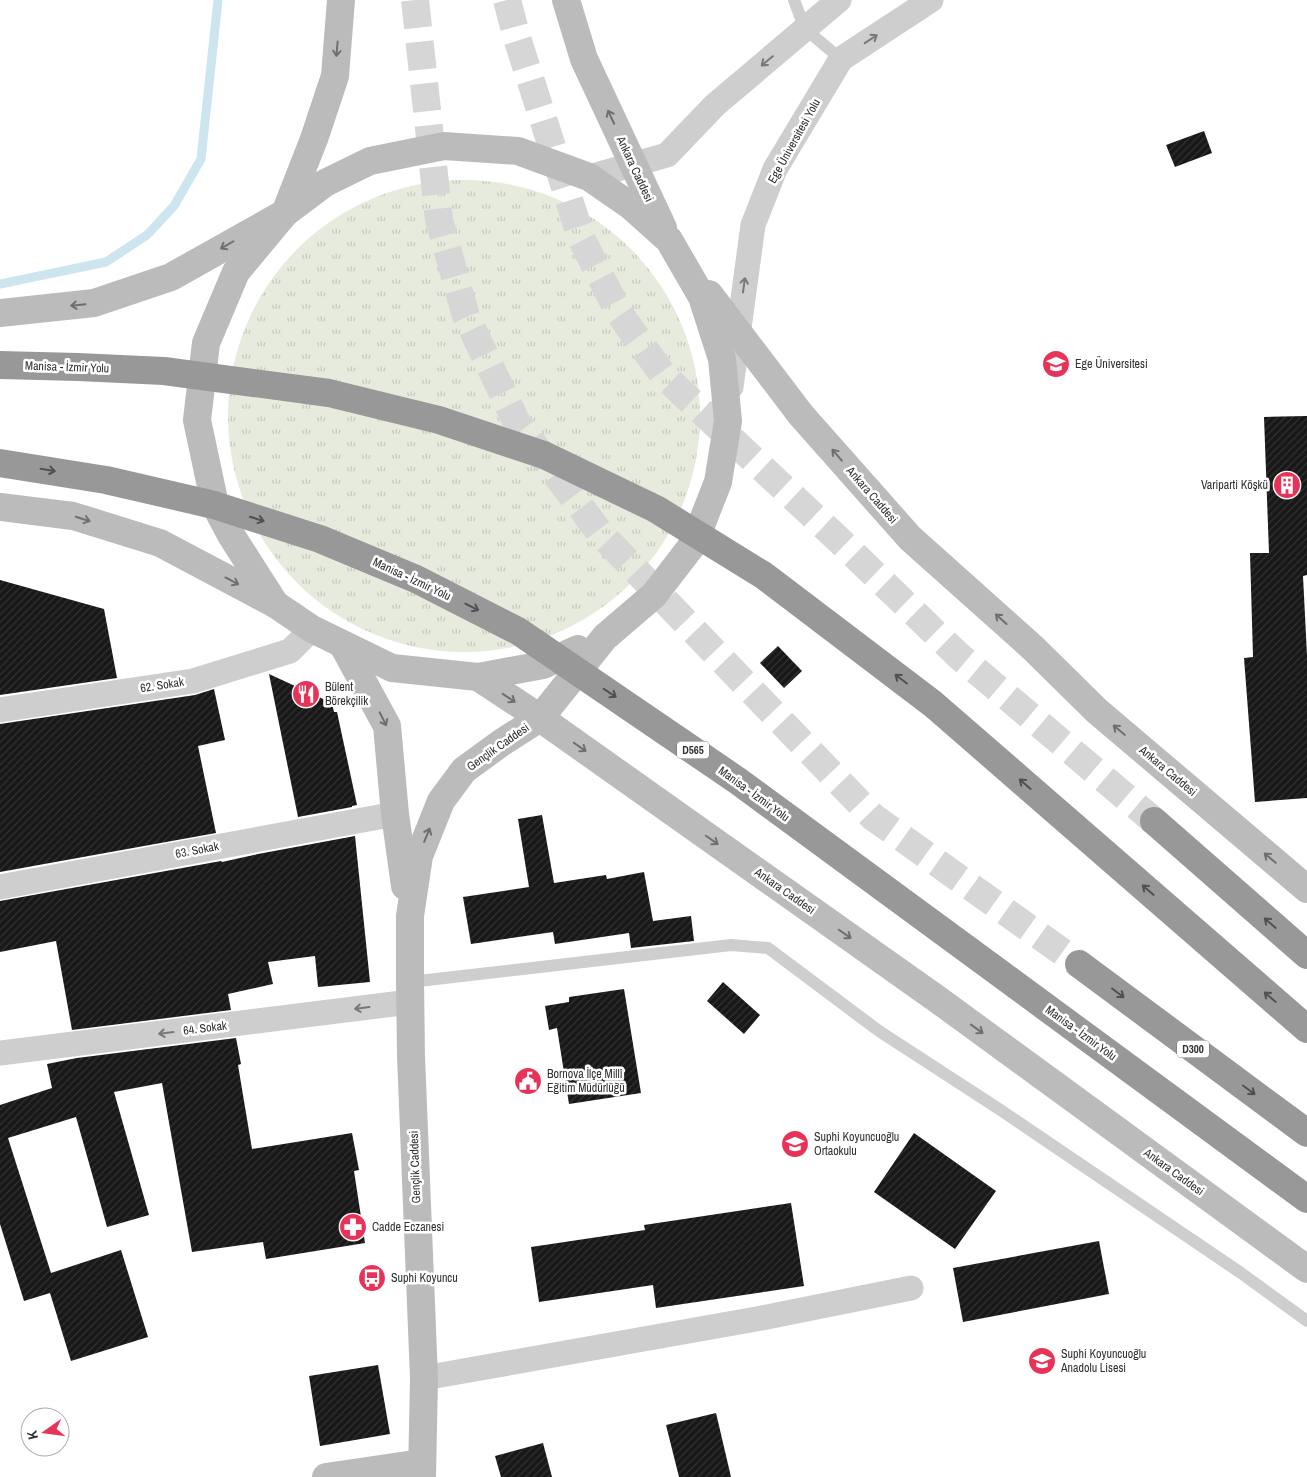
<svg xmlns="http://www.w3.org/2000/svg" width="1307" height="1477" viewBox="0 0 1307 1477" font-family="'Archivo Narrow',sans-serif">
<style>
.grass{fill:url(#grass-tufts)}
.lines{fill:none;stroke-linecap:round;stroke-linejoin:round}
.stream{stroke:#cce5ee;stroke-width:9}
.building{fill:url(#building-hatch)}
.highway-tunnel{stroke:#d6d6d6;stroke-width:28;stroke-dasharray:28 14;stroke-linecap:butt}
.lane{stroke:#cecece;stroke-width:12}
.street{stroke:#cecece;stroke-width:25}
.secondary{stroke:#bbb;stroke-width:28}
.highway{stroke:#989898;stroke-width:28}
.highway-bridge{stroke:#989898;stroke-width:28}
.oneway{stroke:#787878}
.oneway2{stroke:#6f6f6f}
.oneway3{stroke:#505050}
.labels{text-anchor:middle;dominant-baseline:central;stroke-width:5;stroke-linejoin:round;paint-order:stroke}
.shield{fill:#fff;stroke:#6f6f6f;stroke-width:1}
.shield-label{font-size:11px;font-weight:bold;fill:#313131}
.street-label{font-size:12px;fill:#313131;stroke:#fff}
.poi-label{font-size:12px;fill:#313131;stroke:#fff;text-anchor:start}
</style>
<defs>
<pattern id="grass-tufts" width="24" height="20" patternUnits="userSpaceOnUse" patternTransform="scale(1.25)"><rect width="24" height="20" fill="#e6ebdd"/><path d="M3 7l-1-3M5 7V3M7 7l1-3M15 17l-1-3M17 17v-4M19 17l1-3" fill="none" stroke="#c6cabe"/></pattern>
<pattern id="building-hatch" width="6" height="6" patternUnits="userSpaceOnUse" patternTransform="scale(1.25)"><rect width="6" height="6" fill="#181818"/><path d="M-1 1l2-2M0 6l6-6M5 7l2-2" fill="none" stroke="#313131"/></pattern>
</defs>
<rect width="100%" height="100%" fill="#fff"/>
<!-- grass -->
<circle class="grass" cx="464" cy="416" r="236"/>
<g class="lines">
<!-- stream -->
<polyline class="stream" points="0,284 106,262 147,235 174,206 201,159 218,0"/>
</g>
<!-- building -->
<g class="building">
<polygon points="1204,131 1212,153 1175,167 1166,145"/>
<polygon points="1307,416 1307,575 1303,576 1307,655 1307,798 1255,802 1244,658 1253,657 1250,553 1269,553 1264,417"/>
<polygon points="0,580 104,609 117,678 0,695"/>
<polygon points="778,646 802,671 784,688 760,663"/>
<polygon points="269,674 332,703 334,712 337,712 357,805 352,806 352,807 298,817"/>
<polygon points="214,689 225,740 198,746 216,833 0,872 0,724 195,695"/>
<polygon points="542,815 554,883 606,875 607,879 644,872 653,921 691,916 694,941 631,948 629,933 555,944 553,932 471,944 463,897 529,887 518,819"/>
<polygon points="355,836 370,982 318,987 315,956 268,962 273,984 228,994 231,1010 72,1030 56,941 0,952 0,901 221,861 222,862 258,854"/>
<polygon points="723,982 760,1015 744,1034 707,1001"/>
<polygon points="624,989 641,1093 569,1104 557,1028 549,1030 545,1006 569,1002 569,997"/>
<polygon points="236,1038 241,1064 238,1065 252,1149 352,1133 359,1170 354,1171 365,1243 266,1259 263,1242 192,1252 162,1083 114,1092 149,1215 107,1227 76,1117 8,1138 51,1273 121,1250 148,1337 71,1361 50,1293 24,1301 0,1224 0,1105 52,1088 47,1064 77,1058"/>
<polygon points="914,1133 996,1191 955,1249 874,1192"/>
<polygon points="791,1203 804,1286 656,1308 653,1285 539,1302 531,1247 645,1230 644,1225"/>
<polygon points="1099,1241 1109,1294 963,1322 953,1268"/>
<polygon points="378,1365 390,1434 320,1446 309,1376"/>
<polygon points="716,1413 731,1477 679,1477 666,1425"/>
<polygon points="543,1443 552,1477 501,1477 495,1456"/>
</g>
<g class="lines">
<!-- highway-tunnel -->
<g class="highway-tunnel">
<polyline points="415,0 439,220 466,316 516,421 600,533 873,817 1079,964"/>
<polyline points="507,0 517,38 582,240 619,313 664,376 839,540 959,656 1154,821"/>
</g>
<!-- lane -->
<g class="lane">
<polyline points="794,0 805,29 841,59"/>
<polyline points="410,982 731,945 768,948 879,1031 999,1109 1241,1273 1307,1321"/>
</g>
<!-- street -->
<g class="street">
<polyline points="589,177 667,155 715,105 839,0"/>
<polyline points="731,387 753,225 775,169 841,59 931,0"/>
<polyline points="0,710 193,681 290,651 312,629"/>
<polyline points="0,887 395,814"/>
<polyline points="0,1053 410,1002"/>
<polyline points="424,1378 762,1318 911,1288"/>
</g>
<!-- secondary -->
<g class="secondary">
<polyline points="566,0 584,59 663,228"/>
<polyline points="709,294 801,415 910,538 1033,648 1097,711 1307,889"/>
<polyline points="0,313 94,303 171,277 285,213 325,183 370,161 444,146 518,151 589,177 631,206 669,240 702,297 722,359 728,421 718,482 694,543 654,595 605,637 540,718 501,743 464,770 441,801 419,856 410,916 410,982 411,1056 424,1378 422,1477"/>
<polyline points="0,507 73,516 160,543 275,604 312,629 392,668 478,677 543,665 578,649"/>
<polyline points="275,604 231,535 215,505 197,420 206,343 236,272 285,213 314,139 335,76 341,0"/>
<polyline points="343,645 387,726 395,814 405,886"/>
<polyline points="478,677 540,718 937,999 1307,1269"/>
<polyline points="326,1477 421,1463"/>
</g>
<!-- highway -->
<g class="highway">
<polyline points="1154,821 1307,955"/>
<polyline points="1079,964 1307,1133"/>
</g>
<!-- highway-bridge -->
<g class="highway-bridge">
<polyline points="0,365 78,367 164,371 329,393 439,420 544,455 656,509 763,575 933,704 1307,1029"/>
<polyline points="0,463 106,480 214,505 320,539 416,579 518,631 738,781 1307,1199"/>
</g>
</g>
<!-- one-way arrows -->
<defs><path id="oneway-shaft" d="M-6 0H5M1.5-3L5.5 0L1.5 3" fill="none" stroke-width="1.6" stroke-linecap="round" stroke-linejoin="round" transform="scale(1.25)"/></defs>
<g class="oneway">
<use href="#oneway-shaft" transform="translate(871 39) rotate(-33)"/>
<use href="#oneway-shaft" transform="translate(767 61) rotate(140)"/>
<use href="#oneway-shaft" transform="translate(744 285) rotate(-82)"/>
<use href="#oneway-shaft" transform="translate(362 1008) rotate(173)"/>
<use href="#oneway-shaft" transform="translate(166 1033) rotate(173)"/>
</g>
<g class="oneway2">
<use href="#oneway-shaft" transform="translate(337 49) rotate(95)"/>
<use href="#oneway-shaft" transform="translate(611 117) rotate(-115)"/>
<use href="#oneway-shaft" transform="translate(227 245) rotate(150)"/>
<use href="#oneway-shaft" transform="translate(78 305) rotate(174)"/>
<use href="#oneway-shaft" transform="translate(837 455) rotate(-131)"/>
<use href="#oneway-shaft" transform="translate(83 519) rotate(18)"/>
<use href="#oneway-shaft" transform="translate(232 581) rotate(28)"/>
<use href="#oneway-shaft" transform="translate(1001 619) rotate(-138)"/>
<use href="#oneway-shaft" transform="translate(509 698) rotate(34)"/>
<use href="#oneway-shaft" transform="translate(383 719) rotate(63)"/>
<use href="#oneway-shaft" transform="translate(1119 730) rotate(-140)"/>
<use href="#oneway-shaft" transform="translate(580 747) rotate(35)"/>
<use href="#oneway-shaft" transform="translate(427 835) rotate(-68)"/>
<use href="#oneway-shaft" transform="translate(712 840) rotate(35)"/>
<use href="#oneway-shaft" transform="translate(1270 858) rotate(-140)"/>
<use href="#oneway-shaft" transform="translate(845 934) rotate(35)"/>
<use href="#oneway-shaft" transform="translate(977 1029) rotate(36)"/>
</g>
<g class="oneway3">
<use href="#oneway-shaft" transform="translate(48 470) rotate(9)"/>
<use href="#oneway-shaft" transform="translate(257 519) rotate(18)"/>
<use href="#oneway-shaft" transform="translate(472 607) rotate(27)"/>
<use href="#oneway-shaft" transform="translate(901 679) rotate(-143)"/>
<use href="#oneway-shaft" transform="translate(610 693) rotate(34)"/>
<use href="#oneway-shaft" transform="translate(1025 784) rotate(-139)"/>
<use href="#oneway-shaft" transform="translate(1148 890) rotate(-139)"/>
<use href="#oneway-shaft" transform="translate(1270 923) rotate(-139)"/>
<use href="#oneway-shaft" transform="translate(1118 993) rotate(37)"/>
<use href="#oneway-shaft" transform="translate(1270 997) rotate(-139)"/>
<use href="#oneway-shaft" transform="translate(1249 1090) rotate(37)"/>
</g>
<!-- icons -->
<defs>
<g id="university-disc" transform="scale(1.4375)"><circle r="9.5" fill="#e83359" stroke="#fff"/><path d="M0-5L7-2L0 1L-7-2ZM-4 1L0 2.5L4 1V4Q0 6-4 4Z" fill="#fff"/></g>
<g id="building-disc" transform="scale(1.4375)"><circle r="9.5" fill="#e83359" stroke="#fff"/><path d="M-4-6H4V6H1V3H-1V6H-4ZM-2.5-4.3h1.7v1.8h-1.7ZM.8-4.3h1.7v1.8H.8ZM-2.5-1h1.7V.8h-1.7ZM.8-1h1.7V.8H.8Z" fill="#fff"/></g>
<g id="restaurant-disc" transform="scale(1.4375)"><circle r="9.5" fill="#e83359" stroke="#fff"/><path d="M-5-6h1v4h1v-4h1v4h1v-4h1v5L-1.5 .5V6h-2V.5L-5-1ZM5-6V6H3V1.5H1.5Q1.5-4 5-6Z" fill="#fff"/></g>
<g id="civic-disc" transform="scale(1.4375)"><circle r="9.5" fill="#e83359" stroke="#fff"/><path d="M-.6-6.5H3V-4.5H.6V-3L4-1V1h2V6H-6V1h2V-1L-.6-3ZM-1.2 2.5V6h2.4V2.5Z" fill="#fff"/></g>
<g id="school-disc" transform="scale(1.4375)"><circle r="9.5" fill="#e83359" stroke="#fff"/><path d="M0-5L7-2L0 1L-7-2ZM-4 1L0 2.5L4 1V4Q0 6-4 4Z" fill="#fff"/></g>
<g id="pharmacy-disc" transform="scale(1.4375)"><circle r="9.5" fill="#e83359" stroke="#fff"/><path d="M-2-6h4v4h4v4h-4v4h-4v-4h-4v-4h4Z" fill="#fff"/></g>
<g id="bus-disc" transform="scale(1.4375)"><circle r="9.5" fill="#e83359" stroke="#fff"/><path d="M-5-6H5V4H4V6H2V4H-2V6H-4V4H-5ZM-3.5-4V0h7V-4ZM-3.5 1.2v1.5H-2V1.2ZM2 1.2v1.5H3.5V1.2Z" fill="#fff"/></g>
</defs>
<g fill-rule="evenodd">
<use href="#university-disc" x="1056" y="364"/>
<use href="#building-disc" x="1287" y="485"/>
<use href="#restaurant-disc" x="306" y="694"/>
<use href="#civic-disc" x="528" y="1081"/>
<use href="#school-disc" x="795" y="1144"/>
<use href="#pharmacy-disc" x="353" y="1227"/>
<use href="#bus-disc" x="372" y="1278"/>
<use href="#school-disc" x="1042" y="1361"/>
</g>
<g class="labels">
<!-- shield labels -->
<g class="shield">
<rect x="677" y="741.5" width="32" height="17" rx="4"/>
<rect x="1177" y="1040.5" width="32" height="17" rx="4"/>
</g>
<g class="shield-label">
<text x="693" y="750">D565</text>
<text x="1193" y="1049">D300</text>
</g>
<!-- street labels -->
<g class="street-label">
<text transform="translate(794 141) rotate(-61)">Ege Üniversitesi Yolu</text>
<text transform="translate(635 169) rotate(65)">Ankara Caddesi</text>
<text transform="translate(67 367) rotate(2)">Manisa - İzmir Yolu</text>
<text transform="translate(872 495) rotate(49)">Ankara Caddesi</text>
<text transform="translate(412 579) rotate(25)">Manisa - İzmir Yolu</text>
<text transform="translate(162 685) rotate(-9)">62. Sokak</text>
<text transform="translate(498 747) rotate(-35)">Gençlik Caddesi</text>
<text transform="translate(1168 771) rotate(40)">Ankara Caddesi</text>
<text transform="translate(754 794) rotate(36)">Manisa - İzmir Yolu</text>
<text transform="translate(197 850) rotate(-11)">63. Sokak</text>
<text transform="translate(785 891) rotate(35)">Ankara Caddesi</text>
<text transform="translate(205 1028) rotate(-7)">64. Sokak</text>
<text transform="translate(1081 1033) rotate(36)">Manisa - İzmir Yolu</text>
<text transform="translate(415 1167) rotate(-92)">Gençlik Caddesi</text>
<text transform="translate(1174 1172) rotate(36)">Ankara Caddesi</text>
</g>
<!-- poi labels -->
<g class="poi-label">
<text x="1075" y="364">Ege Üniversitesi</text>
<text x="1268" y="485" text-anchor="end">Variparti Köşkü</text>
<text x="325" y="687">Bülent<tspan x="325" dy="14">Börekçilik</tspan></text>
<text x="547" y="1074">Bornova İlçe Millî<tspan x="547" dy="14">Eğitim Müdürlüğü</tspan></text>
<text x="814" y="1137">Suphi Koyuncuoğlu<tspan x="814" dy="14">Ortaokulu</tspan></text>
<text x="372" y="1227">Cadde Eczanesi</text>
<text x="391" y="1278">Suphi Koyuncu</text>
<text x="1061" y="1354">Suphi Koyuncuoğlu<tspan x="1061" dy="14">Anadolu Lisesi</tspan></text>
</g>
</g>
<!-- north arrow -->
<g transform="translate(45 1432) rotate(256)"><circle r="24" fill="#ffffff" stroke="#adadad"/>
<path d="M0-4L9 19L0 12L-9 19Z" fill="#e83359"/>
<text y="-8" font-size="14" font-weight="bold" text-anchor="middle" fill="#313131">K</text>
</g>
</svg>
